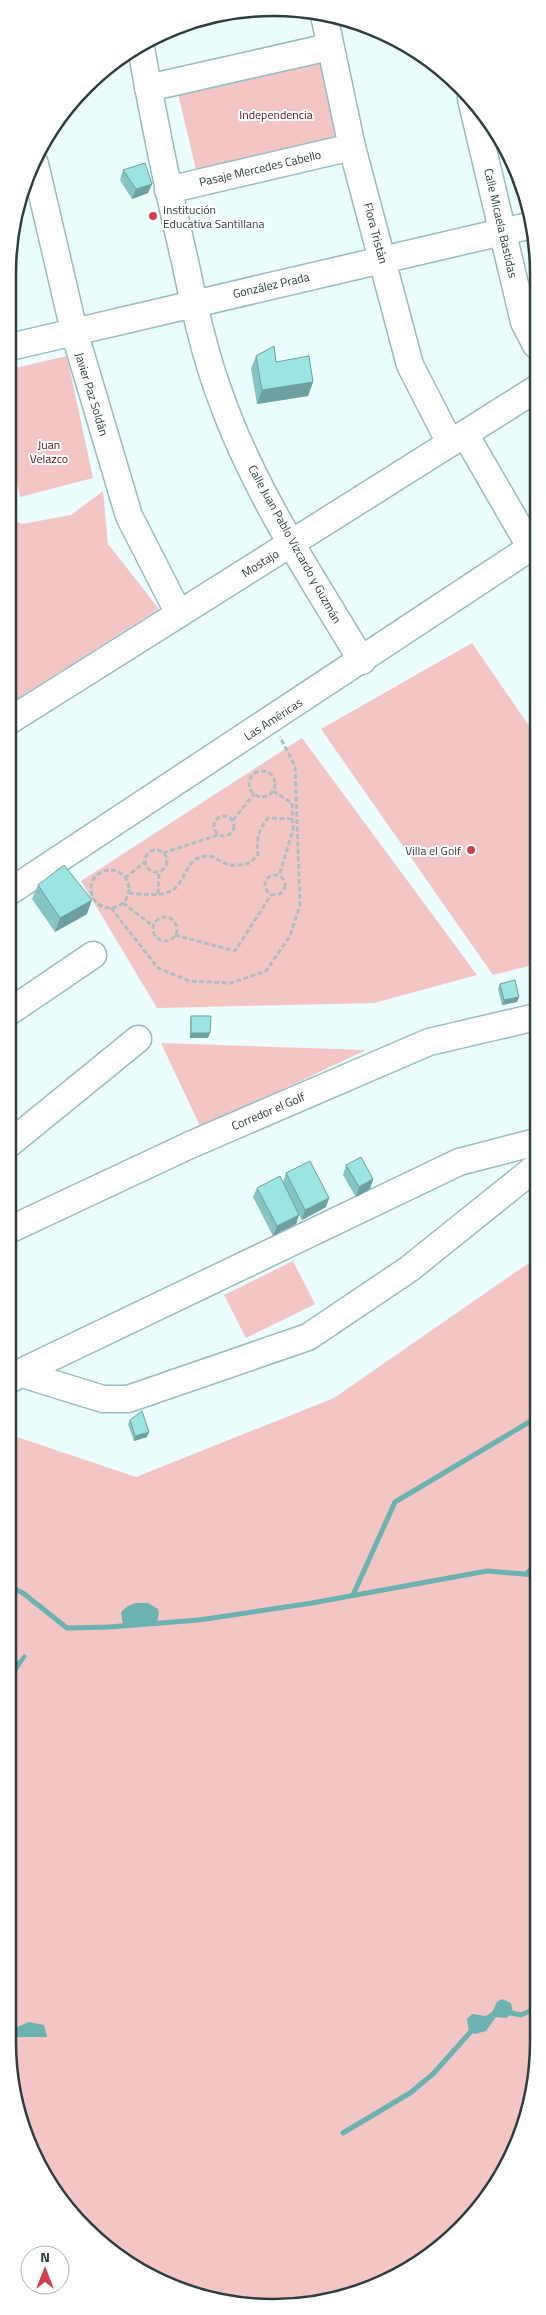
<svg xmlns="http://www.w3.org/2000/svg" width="546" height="2315" viewBox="0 0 546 2315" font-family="'Titillium Web',sans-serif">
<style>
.green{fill:#f3c5c4}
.water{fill:#6bb2b0}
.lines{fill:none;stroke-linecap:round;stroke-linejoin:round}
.stream{stroke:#6bb2b0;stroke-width:5}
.minor-casing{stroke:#93bfbe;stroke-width:29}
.path{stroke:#acbfbe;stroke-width:3;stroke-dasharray:5 2.5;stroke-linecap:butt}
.minor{stroke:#fff;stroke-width:26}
.wall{fill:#86c4c2}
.shaded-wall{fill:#6da09e}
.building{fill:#9ce4e2;stroke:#6da09e}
.poi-dot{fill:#d0404e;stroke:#fff;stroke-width:2}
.labels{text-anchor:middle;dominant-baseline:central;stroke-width:4;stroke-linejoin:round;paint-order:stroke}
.park-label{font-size:12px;fill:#560f18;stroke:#fff}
.street-label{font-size:12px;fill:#2c3f3e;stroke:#fff}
.poi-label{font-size:12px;fill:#2c3f3e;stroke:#fff;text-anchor:start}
.rim{fill:none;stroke:#2c3f3e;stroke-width:2.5}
</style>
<rect width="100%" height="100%" fill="#ebfdfc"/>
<!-- green -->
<g class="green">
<polygon points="322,61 341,141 197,174 178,94"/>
<polygon points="67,356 93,478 20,497 10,444 10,369"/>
<polygon points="103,491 108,544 159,609 9,704 9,518 22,524 71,515"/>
<polygon points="472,643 536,736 536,964 493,975 321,729"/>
<polygon points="302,738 477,975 374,1003 157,1008 81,881"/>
<polygon points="161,1043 366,1050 201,1128"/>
<polygon points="536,1258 536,2077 503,2174 435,2252 342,2298 255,2307 156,2280 74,2217 28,2143 8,2042 8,1434 136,1477 334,1398"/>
<polygon points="293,1261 315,1304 246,1338 224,1295"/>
</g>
<!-- water -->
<g class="water">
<polygon points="136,1603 148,1603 158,1609 159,1613 157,1622 123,1625 121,1612 128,1606"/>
<polygon points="24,1654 27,1656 8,1685 8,1656 18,1661"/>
<polygon points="502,1999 511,2003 513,2013 506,2018 496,2017 486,2031 475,2034 469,2032 467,2019 472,2014 486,2016 492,2012 497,2002"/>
<polygon points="29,2022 44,2025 47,2037 15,2037 13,2033 17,2027"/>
</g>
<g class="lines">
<!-- stream -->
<g class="stream">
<polyline points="526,1574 536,1564"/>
<polyline points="8,1586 23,1593 67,1628 109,1627 199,1620 312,1603 487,1571 536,1575"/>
<polyline points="353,1595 395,1502 536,1418"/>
<polyline points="506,2012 521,2015 536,2008"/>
<polyline points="343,2133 410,2093 433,2074 473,2029"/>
</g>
<!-- minor casing -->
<g class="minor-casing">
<g id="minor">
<polyline points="324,15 352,147 410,365 450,443"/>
<path d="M141 48C154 121 169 194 186 266 195 310 205 356 221 398 254 491 311 576 362 661"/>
<polyline points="148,88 329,47"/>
<polyline points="471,99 524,322 536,345"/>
<polyline points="35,164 74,331 129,516 179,614"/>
<polyline points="168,190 352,147"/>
<polyline points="10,347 532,225"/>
<polyline points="465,434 531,548"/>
<polyline points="9,721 536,389"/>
<polyline points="9,892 536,544"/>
<polyline points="9,1012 93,955"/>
<polyline points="9,1144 138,1039"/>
<polyline points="9,1230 190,1145 429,1042 536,1017"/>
<polyline points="19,1373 103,1399 128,1399 308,1337 409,1269 536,1167"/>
<polyline points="13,1378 19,1373 459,1162 536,1142"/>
</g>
</g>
<!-- path -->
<g class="path">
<circle cx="262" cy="784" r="13"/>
<polyline points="273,791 292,803 293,830 279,876"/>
<circle cx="224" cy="826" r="10"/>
<polyline points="233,820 254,794"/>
<circle cx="156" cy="861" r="11"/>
<polyline points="163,853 218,835"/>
<circle cx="110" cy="889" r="19"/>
<circle cx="275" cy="885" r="10"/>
<polyline points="125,878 145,862"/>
<path d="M129 893C141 894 160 897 171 891 185 884 185 861 201 857 213 853 220 863 231 865 237 866 244 864 250 863L258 855C256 841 258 830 268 818L293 819"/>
<polyline points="158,894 159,872"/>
<polyline points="123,903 153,926"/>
<polyline points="111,908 158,968 189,981 231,983 266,971 290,936 300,905 295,766 280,737"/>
<circle cx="165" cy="929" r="12"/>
<polyline points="175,935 235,951 271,895"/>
</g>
<!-- minor -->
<use href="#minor" class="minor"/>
</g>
<!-- wall -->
<g class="wall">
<polygon points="123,170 152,184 148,193 132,199 120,180"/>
<polygon points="256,356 276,362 313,382 308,396 257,404 251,369"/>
<polygon points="536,595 536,611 533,605"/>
<polygon points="38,885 87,914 55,932 32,899"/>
<polygon points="500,984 519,997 517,1002 502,1005 498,989"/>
<polygon points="191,1016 208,1038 190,1038 190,1021"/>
<polygon points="346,1165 373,1179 370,1189 356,1197 343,1175"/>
<polygon points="286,1173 329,1198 326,1207 302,1220 299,1215 296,1224 273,1236 253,1197 257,1188 283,1182"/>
<polygon points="130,1420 147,1437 134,1441 128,1424"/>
</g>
<!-- shaded-wall -->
<g class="shaded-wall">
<polygon points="152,184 148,193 132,199 136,189"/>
<polygon points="313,382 308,396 257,404 262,390"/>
<polygon points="92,900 87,914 55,932 60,918"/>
<polygon points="519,997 517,1002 502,1005 504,1000"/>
<polygon points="191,1033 210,1033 208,1038 190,1038"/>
<polygon points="373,1179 370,1189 356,1197 359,1187"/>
<polygon points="17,1197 14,1206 9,1209 9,1202"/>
<polygon points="329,1198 326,1207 302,1220 305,1210"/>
<polygon points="299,1215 296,1224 273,1236 277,1226"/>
<polygon points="149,1432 147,1437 134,1441 135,1436"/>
</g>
<!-- building -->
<g class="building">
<polygon points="145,163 152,184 136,189 123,170"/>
<polygon points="274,346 276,362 309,356 313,382 262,390 256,356"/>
<polygon points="64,865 92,900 60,918 38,885"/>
<polygon points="515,980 519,997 504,1000 500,984"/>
<polygon points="191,1016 211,1016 210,1033 191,1033"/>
<polygon points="361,1157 373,1179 359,1187 346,1165"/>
<polygon points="310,1161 329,1198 305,1210 286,1173"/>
<polygon points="280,1176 299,1215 277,1226 257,1188"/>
<polygon points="9,1183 17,1197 9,1202"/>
<polygon points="142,1411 149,1432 135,1436 130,1420"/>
</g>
<!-- markers -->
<g class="poi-dot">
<circle cx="153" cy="216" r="5"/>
<circle cx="471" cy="850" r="5"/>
</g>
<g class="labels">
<!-- park labels -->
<g class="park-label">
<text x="276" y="114">Independencia</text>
<text x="49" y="444">Juan<tspan x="49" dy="14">Velazco</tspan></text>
</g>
<!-- street labels -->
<g class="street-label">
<text transform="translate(260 168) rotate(-13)">Pasaje Mercedes Cabello</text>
<text transform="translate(501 223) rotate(77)">Calle Micaela Bastidas</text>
<text transform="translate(376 233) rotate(75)">Flora Tristán</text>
<text transform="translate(271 285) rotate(-13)">González Prada</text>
<text transform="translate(92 394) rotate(73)">Javier Paz Soldán</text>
<text transform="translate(295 544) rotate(61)">Calle Juan Pablo Vizcardo y Guzmán</text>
<text transform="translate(260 563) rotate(-32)">Mostajo</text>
<text transform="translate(273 719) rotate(-33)">Las Américas</text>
<text transform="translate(268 1111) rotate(-23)">Corredor el Golf</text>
</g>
<!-- poi labels -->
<g class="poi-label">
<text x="163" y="209">Institución<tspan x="163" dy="14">Educativa Santillana</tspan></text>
<text x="461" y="850" text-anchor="end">Villa el Golf</text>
</g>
</g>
<!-- crop -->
<path d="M0 0H546V2315H0ZM273 16H273A257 257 0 0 1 530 273V2042A257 257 0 0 1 273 2299H273A257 257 0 0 1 16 2042V273A257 257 0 0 1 273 16Z" fill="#fff" fill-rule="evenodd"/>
<path class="rim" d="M273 16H273A257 257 0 0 1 530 273V2042A257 257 0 0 1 273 2299H273A257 257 0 0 1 16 2042V273A257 257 0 0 1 273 16Z"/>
<!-- north arrow -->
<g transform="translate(45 2270)"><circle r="24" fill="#ffffff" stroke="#abb2b2"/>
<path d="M0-4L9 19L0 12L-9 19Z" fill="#d0404e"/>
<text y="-8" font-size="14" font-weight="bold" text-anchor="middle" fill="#2c3f3e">N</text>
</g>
</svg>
